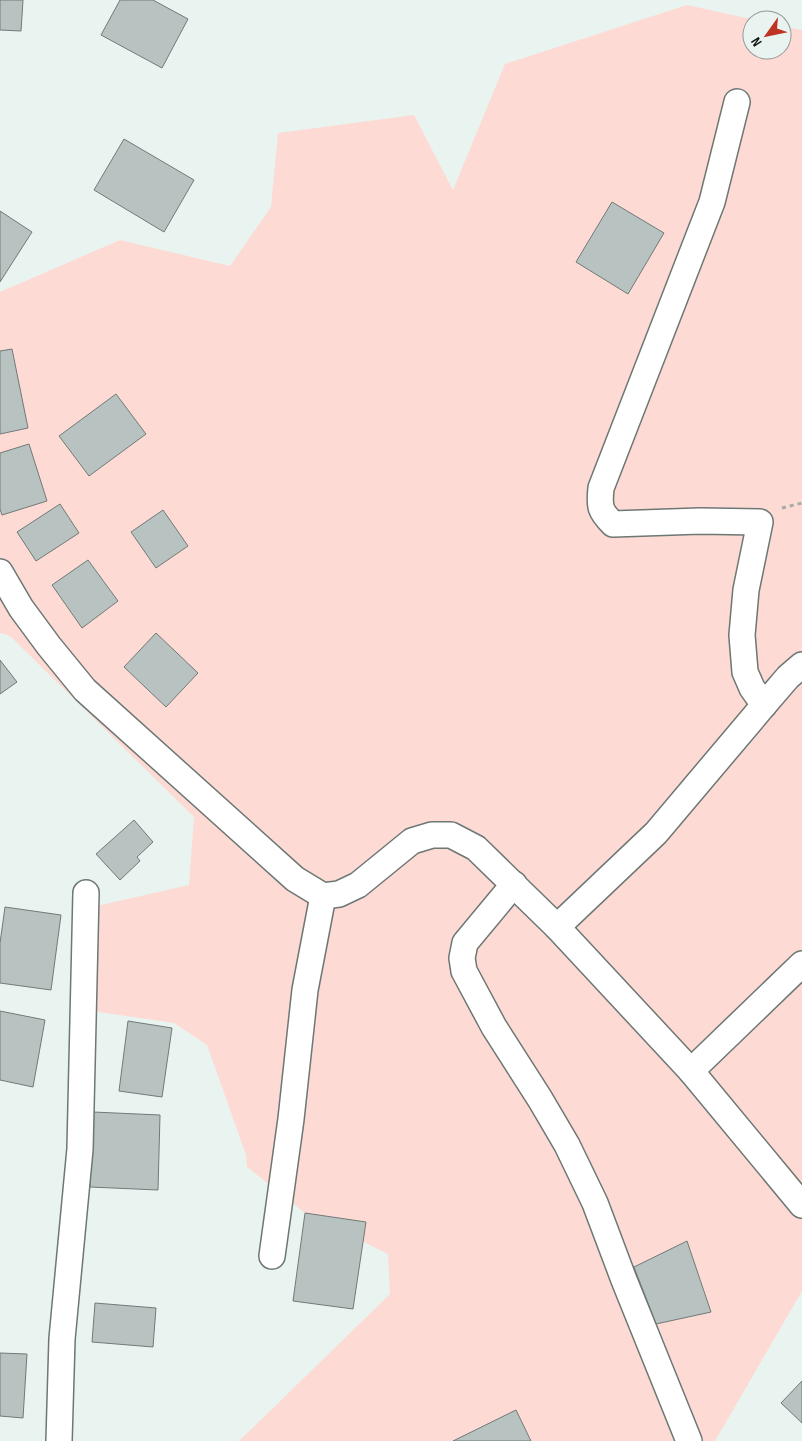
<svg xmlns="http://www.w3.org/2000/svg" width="802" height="1441" viewBox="0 0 802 1441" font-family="'Sofia Sans Condensed',sans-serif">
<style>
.green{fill:#fedad4}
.building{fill:#b8c2c0;stroke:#707a77}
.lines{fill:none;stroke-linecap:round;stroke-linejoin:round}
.minor-casing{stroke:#6d7774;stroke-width:28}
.path{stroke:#a4acaa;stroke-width:3;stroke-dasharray:4 4;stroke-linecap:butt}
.minor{stroke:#fff;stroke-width:25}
</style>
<rect width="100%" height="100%" fill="#e9f4f1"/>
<!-- green -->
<polygon class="green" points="687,5 755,20 752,20 752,50 782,50 782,26 802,30 802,1291 715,1441 239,1441 390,1294 388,1254 305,1213 247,1167 246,1155 207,1045 174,1023 92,1011 92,907 189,885 194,817 10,636 0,633 0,292 120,240 230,266 271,207 278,133 414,115 453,190 505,64"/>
<!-- building -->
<g class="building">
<polygon points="0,0 23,0 21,31 0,30"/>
<polygon points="120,0 153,0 188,19 162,68 101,35"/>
<polygon points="124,139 194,180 164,232 94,190"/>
<polygon points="612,202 664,233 628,294 576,262"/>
<polygon points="0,211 32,232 0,282"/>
<polygon points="12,349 28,428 0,434 0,351"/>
<polygon points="116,394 146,434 89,476 59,436"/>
<polygon points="29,444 47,501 2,515 0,509 0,453"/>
<polygon points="60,504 79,533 36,561 17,532"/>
<polygon points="163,510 188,546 156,568 131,532"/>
<polygon points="88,560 118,601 82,628 52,585"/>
<polygon points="156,633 198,673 166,707 124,667"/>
<polygon points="0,660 17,682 0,694"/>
<polygon points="134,820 153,842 137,857 140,861 120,880 96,854"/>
<polygon points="5,907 61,915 51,990 0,983 0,943"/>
<polygon points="0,1011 45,1020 33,1087 0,1080"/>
<polygon points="128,1021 172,1028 162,1097 119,1091"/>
<polygon points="93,1112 160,1115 158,1190 90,1187"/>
<polygon points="305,1213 366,1222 353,1309 293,1301"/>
<polygon points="687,1241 711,1312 656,1324 634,1267"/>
<polygon points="95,1303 156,1308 153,1347 92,1342"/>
<polygon points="0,1353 27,1354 23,1418 0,1416"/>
<polygon points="802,1381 802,1423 781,1403"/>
<polygon points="516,1410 531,1441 453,1441"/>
</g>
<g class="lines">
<!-- minor casing -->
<g class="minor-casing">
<g id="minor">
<path d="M737 102 712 202 601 488C599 507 600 511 613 524L700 521 760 522 746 590 742 635 745 672 752 688 764 705"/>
<polyline points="0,572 21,608 49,646 85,690 295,879 323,896 339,894 358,885 412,841 432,835 451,835 476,848 557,927 691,1071 802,1205"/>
<polyline points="514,884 465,943 462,958 464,971 494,1027 540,1099 567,1145 595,1203 624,1280 689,1441"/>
<polyline points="557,927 656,833 764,705 788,677 802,665"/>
<polyline points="691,1071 802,964"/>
<polyline points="272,1256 291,1119 305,990 323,896"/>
<polyline points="59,1441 62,1339 80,1149 86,893"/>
</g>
</g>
<!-- path -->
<polyline class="path" points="782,508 802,503"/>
<!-- minor -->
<use href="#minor" class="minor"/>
</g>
<!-- north arrow -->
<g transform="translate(767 35) rotate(237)"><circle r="24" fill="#e9f4f1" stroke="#919997"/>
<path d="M0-4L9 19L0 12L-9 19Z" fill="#bf3322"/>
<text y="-8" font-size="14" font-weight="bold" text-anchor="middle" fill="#0c100f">N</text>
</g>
</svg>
